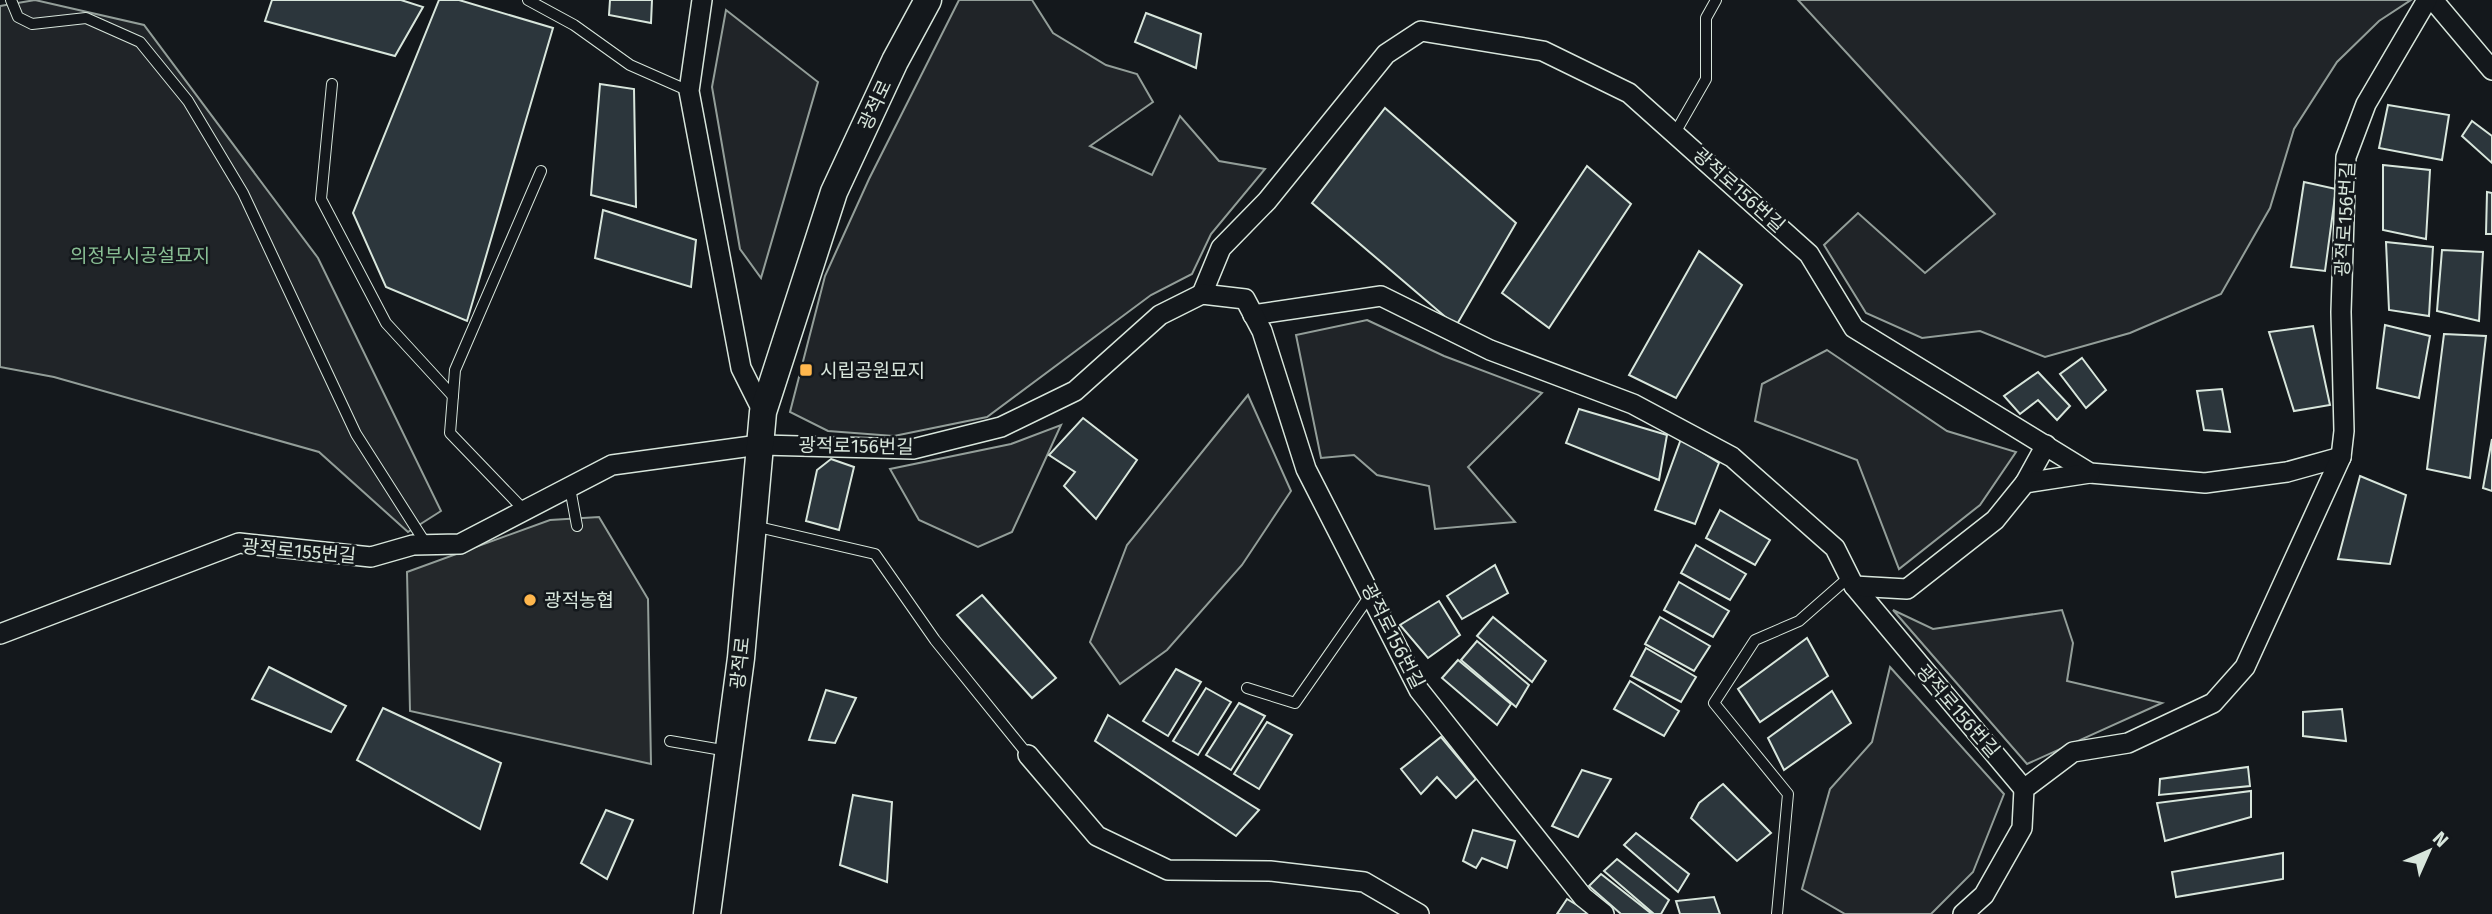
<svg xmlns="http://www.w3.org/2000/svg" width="2492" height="914" viewBox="0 0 2492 914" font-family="'Fira Sans','Noto Sans KR',sans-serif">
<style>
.green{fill:#202428;stroke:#939e99;stroke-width:2}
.parking{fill:#24282b;stroke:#939e99;stroke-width:2}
.building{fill:#2c363c;stroke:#d8e6dc;stroke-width:2}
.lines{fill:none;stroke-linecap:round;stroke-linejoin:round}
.lane-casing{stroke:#d8e6dc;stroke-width:12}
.street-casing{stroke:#d8e6dc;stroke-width:22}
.secondary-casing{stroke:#d8e6dc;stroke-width:29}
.lane{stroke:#14181c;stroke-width:10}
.street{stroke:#14181c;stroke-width:19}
.secondary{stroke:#14181c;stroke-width:26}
.poi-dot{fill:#ffb74d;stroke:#14181c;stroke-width:2.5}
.labels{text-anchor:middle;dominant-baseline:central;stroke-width:5;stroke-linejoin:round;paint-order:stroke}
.street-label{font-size:19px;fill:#d8e6dc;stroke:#14181c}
.park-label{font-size:19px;fill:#8ac095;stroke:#14181c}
.poi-label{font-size:19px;fill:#d8e6dc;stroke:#14181c;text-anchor:start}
</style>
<rect width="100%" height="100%" fill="#14181c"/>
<!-- green -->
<g class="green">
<polygon points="35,0 144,25 318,258 441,511 408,532 319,452 54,377 0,367 0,6"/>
<polygon points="959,0 1032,0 1053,33 1106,65 1137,74 1153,102 1090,146 1152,175 1180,116 1219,161 1265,169 1211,234 1192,274 1151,295 987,417 894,436 828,431 790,412 825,276 869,179"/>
<polygon points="1798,0 2411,0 2379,21 2337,62 2294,129 2270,208 2221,294 2130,333 2045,357 1980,331 1922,338 1866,313 1824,245 1858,213 1925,273 1995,214"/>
<polygon points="726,10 818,82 761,278 740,249 712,87"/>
<polygon points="1367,320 1444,356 1542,393 1468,467 1515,522 1435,529 1429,486 1377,475 1354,455 1321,458 1296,335"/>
<polygon points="1827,350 1947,431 2016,452 1980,505 1899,569 1857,460 1755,421 1762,384"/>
<polygon points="1248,395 1291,491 1242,565 1167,650 1120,684 1090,642 1127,545"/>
<polygon points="1061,425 1012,532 978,547 919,520 890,469 1011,444"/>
<polygon points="1893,610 1933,629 2062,610 2073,643 2067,681 2162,703 2027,764"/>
<polygon points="1890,667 2004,794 1973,872 1931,914 1845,914 1802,889 1830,789 1872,742"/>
</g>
<!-- parking -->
<polygon class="parking" points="599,517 648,599 651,764 410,711 407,572 550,520"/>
<!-- building -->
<g class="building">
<polygon points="272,0 401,0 423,7 395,56 265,21"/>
<polygon points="439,0 459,0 553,28 467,321 386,287 353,213"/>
<polygon points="610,0 652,0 651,23 609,15"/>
<polygon points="1146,13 1201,34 1196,68 1135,42"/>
<polygon points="600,84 634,89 636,207 591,195"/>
<polygon points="2388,105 2449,115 2442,160 2379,148"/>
<polygon points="1385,108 1516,223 1456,326 1312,203"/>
<polygon points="2472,121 2492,136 2492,163 2462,136"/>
<polygon points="2383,165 2430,170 2426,239 2383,230"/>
<polygon points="1587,166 1631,204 1549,328 1502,293"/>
<polygon points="2304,182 2336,189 2325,271 2291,267"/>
<polygon points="2487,192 2492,193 2492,234 2486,234"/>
<polygon points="603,210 696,240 691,287 595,258"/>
<polygon points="2386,242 2433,247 2429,316 2389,310"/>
<polygon points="2442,250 2483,252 2479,321 2437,311"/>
<polygon points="1699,251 1742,285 1676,398 1629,375"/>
<polygon points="2385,325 2430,336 2419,398 2377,388"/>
<polygon points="2313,326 2330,405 2294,411 2269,332"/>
<polygon points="2444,334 2486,336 2470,478 2427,469"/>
<polygon points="2082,358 2106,390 2086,408 2060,374"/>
<polygon points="2038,372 2070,406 2057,420 2038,400 2020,414 2004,396"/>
<polygon points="2222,389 2230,432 2204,430 2197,391"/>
<polygon points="1579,409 1667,435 1659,480 1566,443"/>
<polygon points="1083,418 1137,460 1096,519 1064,486 1075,472 1049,455"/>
<polygon points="1681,439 1719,463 1695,524 1655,510"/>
<polygon points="2492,439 2492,491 2483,488"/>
<polygon points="831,459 854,467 839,530 806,521 817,470"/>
<polygon points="2360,476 2406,495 2390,564 2338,559"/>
<polygon points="1720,510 1770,540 1755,565 1706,538"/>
<polygon points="1696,545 1746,574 1730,600 1681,573"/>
<polygon points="1495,565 1508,593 1462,619 1447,596"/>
<polygon points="1679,582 1729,611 1713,637 1664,610"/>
<polygon points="982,595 1056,678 1032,698 957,615"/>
<polygon points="1439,601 1460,635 1428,658 1400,625"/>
<polygon points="1493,617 1546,661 1532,682 1477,636"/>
<polygon points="1660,617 1710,646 1694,671 1645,644"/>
<polygon points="1807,638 1828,676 1760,722 1738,689"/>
<polygon points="1477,641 1529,685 1516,707 1461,660"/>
<polygon points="1646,648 1696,677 1681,702 1631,676"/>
<polygon points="1458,660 1511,704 1497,725 1442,678"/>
<polygon points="269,667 346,706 331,732 252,699"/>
<polygon points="1176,669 1201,682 1168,736 1143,721"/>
<polygon points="1630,681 1679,711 1664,736 1614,709"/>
<polygon points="1206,688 1231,702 1198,755 1173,741"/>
<polygon points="826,690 856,698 835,743 809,740"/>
<polygon points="1832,691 1851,723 1784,770 1768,738"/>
<polygon points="1239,703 1265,716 1231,770 1206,755"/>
<polygon points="383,708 501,763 480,829 357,760"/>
<polygon points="2342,709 2346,741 2303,736 2303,712"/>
<polygon points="1108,715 1259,810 1236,836 1095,741"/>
<polygon points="1267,722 1292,735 1259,789 1234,774"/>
<polygon points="1441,737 1476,779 1456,798 1437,777 1421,794 1401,769"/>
<polygon points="2248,767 2250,786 2159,795 2160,779"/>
<polygon points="1582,770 1611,779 1578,837 1552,826"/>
<polygon points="1723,784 1771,833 1737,861 1691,818 1699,803"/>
<polygon points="2251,791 2251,817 2165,841 2157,803"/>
<polygon points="853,795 892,802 887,882 840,865"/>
<polygon points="606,810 633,820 607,879 581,863"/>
<polygon points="1473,830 1515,841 1507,868 1482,858 1476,868 1463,861"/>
<polygon points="1636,833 1689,874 1678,892 1624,845"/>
<polygon points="2283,853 2283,879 2176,897 2172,872"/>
<polygon points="1617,859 1669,900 1661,914 1654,914 1604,871"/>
<polygon points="1601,874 1652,914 1621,914 1589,886"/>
<polygon points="1714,897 1720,914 1680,914 1676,901"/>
<polygon points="1567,899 1592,914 1557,914"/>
</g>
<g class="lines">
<!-- lane casing -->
<g class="lane-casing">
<g id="lane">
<polyline points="11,0 18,17 32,24 86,18 140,42 188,101 243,193 356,434 426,544"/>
<polyline points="528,0 574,25 630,65 689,91"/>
<polyline points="332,84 321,199 386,323 453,396"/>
<polyline points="1675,133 1706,79 1706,18 1716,0"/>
<polyline points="570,488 577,526"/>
<polyline points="525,511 450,433 455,370 541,171"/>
<polyline points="754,526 875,554 935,640 1028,755"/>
<polyline points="1247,688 1295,703 1371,594"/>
<polyline points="670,741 728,751"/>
<polyline points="1777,914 1788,794 1714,703 1755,640 1799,621 1848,578"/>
</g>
</g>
<!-- street casing -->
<g class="street-casing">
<g id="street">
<polyline points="702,0 689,91 741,368 763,412"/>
<polyline points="2433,0 2492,70"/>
<polyline points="1202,294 1221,248 1267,201 1386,54 1421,31 1543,51 1629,93 1809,254 1854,328 2090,473 2205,483 2287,472 2341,457"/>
<polyline points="1253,315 1381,296 1490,350 1633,404 1732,457 1835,548 1854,586 2024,789"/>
<polyline points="2025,483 2046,445"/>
<polyline points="1854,586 1907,589 1995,520 2025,483 2090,473"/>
<polyline points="0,634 239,543 371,557 413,545 460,544 612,465 759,445 913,449 1001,427 1075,391 1160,315 1202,294 1245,299 1262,331 1306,469 1419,690 1583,897 1604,914"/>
<polyline points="1028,755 1097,836 1168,870 1270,871 1364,882 1419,914"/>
<polyline points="1963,914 1984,895 2022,828 2024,789 2073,752 2128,743 2213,703 2245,667 2341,457 2344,431 2341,312 2346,157 2366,104 2427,0"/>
</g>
</g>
<!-- secondary casing -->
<g class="secondary-casing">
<polyline id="secondary" points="707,914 741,658 763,412 834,192 895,61 928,0"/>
</g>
<!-- lane -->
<use href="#lane" class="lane"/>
<!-- street -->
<use href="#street" class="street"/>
<!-- secondary -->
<use href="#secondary" class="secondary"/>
</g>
<!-- markers -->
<g class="poi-dot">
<rect x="799" y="363" width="14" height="14" rx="3.5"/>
<circle cx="530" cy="600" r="7"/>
</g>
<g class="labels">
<!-- street labels -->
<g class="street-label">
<text transform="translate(875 105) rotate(-65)">광적로</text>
<text transform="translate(1739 190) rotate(42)">광적로156번길</text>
<text transform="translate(2345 219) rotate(-87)">광적로156번길</text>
<text transform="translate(856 446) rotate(1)">광적로156번길</text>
<text transform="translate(299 551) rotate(5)">광적로155번길</text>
<text transform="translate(1393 636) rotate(63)">광적로156번길</text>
<text transform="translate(740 663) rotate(-84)">광적로</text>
<text transform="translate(1958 711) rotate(49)">광적로156번길</text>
</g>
<!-- park labels -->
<g class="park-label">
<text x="140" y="255">의정부시공설묘지</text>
</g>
<!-- poi labels -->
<g class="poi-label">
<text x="820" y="370">시립공원묘지</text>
<text x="544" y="600">광적농협</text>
</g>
</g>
<!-- north arrow -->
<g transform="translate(2429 851) rotate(45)" stroke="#14181c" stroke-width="5" paint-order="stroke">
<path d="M0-5L12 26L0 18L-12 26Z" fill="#d8e6dc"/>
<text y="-10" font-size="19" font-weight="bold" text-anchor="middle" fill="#d8e6dc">N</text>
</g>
</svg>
